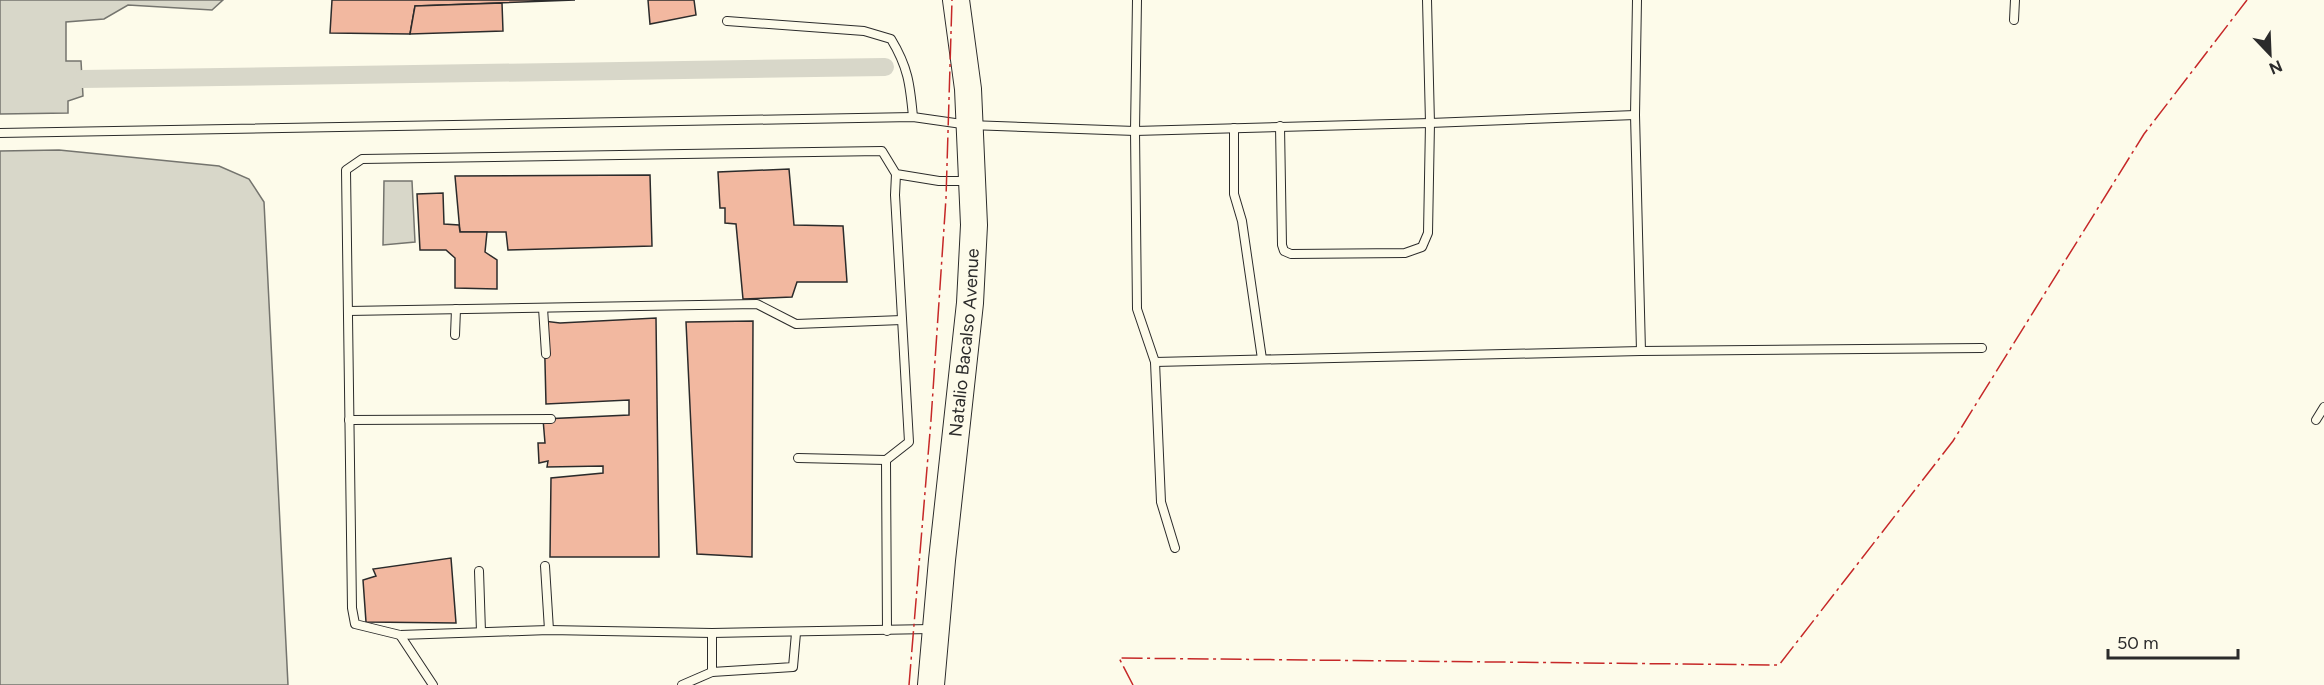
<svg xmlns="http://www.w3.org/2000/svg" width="2324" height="685" viewBox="0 0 2324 685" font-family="Figtree,sans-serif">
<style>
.water{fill:#d8d7c9;stroke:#74746e;stroke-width:1.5}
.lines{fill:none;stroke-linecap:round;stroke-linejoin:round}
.canal{stroke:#d8d7c9;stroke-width:18}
.building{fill:#f2b8a0;stroke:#2b2b2b;stroke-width:1.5}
.service-casing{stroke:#2b2b2b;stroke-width:10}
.trunk-casing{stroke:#2b2b2b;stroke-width:28}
.service{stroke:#fdfbea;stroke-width:8}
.trunk{stroke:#fdfbea;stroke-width:26}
.power{stroke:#c62828;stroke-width:1.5;stroke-dasharray:21 4.5 3 4.5;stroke-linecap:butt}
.labels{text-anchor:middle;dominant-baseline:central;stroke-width:4.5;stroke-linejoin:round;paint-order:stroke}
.street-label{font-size:18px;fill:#2b2b2b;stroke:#fdfbea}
</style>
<rect width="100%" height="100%" fill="#fdfbea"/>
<!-- water -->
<g class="water">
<polygon points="0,0 223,0 212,10 128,5 104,19 66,22 66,61 81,61 83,96 68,101 68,113 0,114"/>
<polygon points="59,150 219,166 249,179 264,202 288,685 0,685 0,151"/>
<polygon points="384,181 412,181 415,242 383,245"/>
</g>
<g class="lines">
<!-- canal -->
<polyline class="canal" points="82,79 885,67"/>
</g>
<!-- building -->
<g class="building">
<polygon points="332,0 575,0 415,6 410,34 330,33"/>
<polygon points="648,0 694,0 696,15 650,24"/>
<polygon points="502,3 503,31 410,34 415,6"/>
<polygon points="789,169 794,225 843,226 847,282 797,282 792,297 743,299 736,224 725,223 725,208 720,208 718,172"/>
<polygon points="650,175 652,246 508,250 506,232 460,232 455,176"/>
<polygon points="443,193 444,224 459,225 460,232 487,232 485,252 497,260 497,289 455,288 455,258 446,250 420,250 417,194"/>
<polygon points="656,318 659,557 550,557 551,478 603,473 603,466 547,467 548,461 539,463 538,443 545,443 543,419 629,415 629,400 546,404 544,321 560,323"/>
<polygon points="753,321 752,557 697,554 686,322"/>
<polygon points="451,558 456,623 366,622 363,580 376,576 373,569"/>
</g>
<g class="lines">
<!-- service casing -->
<g class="service-casing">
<g id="service">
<polyline points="1137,0 1135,131 1137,309 1155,362 1641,351 1982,348"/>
<polyline points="1637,0 1635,115 1641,351"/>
<polyline points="2014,20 2015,0"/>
<path d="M727 21 864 31 891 39C908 67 910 84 913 117"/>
<polyline points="1280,126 1282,245 1284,251 1291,254 1405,253 1422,247 1428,233 1430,123 1427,0"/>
<polyline points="1234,128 1234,194 1242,221 1262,359"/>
<polyline points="0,133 913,117 969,125 1135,131 1430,123 1635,115"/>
<polyline points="543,308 546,354"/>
<polyline points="348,311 757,304 796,324 902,320"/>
<polyline points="455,335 456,309"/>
<polyline points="1155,362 1161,502 1175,548"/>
<polyline points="349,420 551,419"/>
<polyline points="2316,420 2324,407"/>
<polyline points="798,458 886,460 909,442 895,195 896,174"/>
<polyline points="886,460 887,631"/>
<polyline points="545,566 549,630"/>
<polyline points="479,571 481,632"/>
<polyline points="931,629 712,633 549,630 400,635 355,624 352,608 346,170 362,159 882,151 896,174 939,181 969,181"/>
<polyline points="400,635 433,685"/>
<polyline points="712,672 712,633"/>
<polyline points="682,685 712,672 793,667 796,633"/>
</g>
</g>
<!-- trunk casing -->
<g class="trunk-casing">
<g id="trunk">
<path id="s1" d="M931 685 942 560 970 303 974 225 968 89 956 0"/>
</g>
</g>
<!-- service -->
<use href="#service" class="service"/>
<!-- trunk -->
<use href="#trunk" class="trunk"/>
<!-- power -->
<g class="power">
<polyline points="909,685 931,420 946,198 952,0"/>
<polyline points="1133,685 1119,658 1779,665 1953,441 2144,134 2247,0"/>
</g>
</g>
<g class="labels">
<!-- street labels -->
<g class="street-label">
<text stroke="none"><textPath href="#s1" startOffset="344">Natalio Bacalso Avenue</textPath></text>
</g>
</g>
<!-- north arrow -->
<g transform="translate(2270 54) rotate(157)" stroke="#fdfbea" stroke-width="4.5" paint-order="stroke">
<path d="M0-4.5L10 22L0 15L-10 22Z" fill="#2b2b2b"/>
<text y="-9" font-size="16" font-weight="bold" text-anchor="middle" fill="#2b2b2b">N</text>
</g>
<!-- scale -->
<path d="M2108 649v9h130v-9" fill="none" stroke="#2b2b2b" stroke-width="3"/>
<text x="2117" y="649" font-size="18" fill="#2b2b2b" stroke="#fdfbea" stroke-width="4.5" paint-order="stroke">50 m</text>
</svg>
